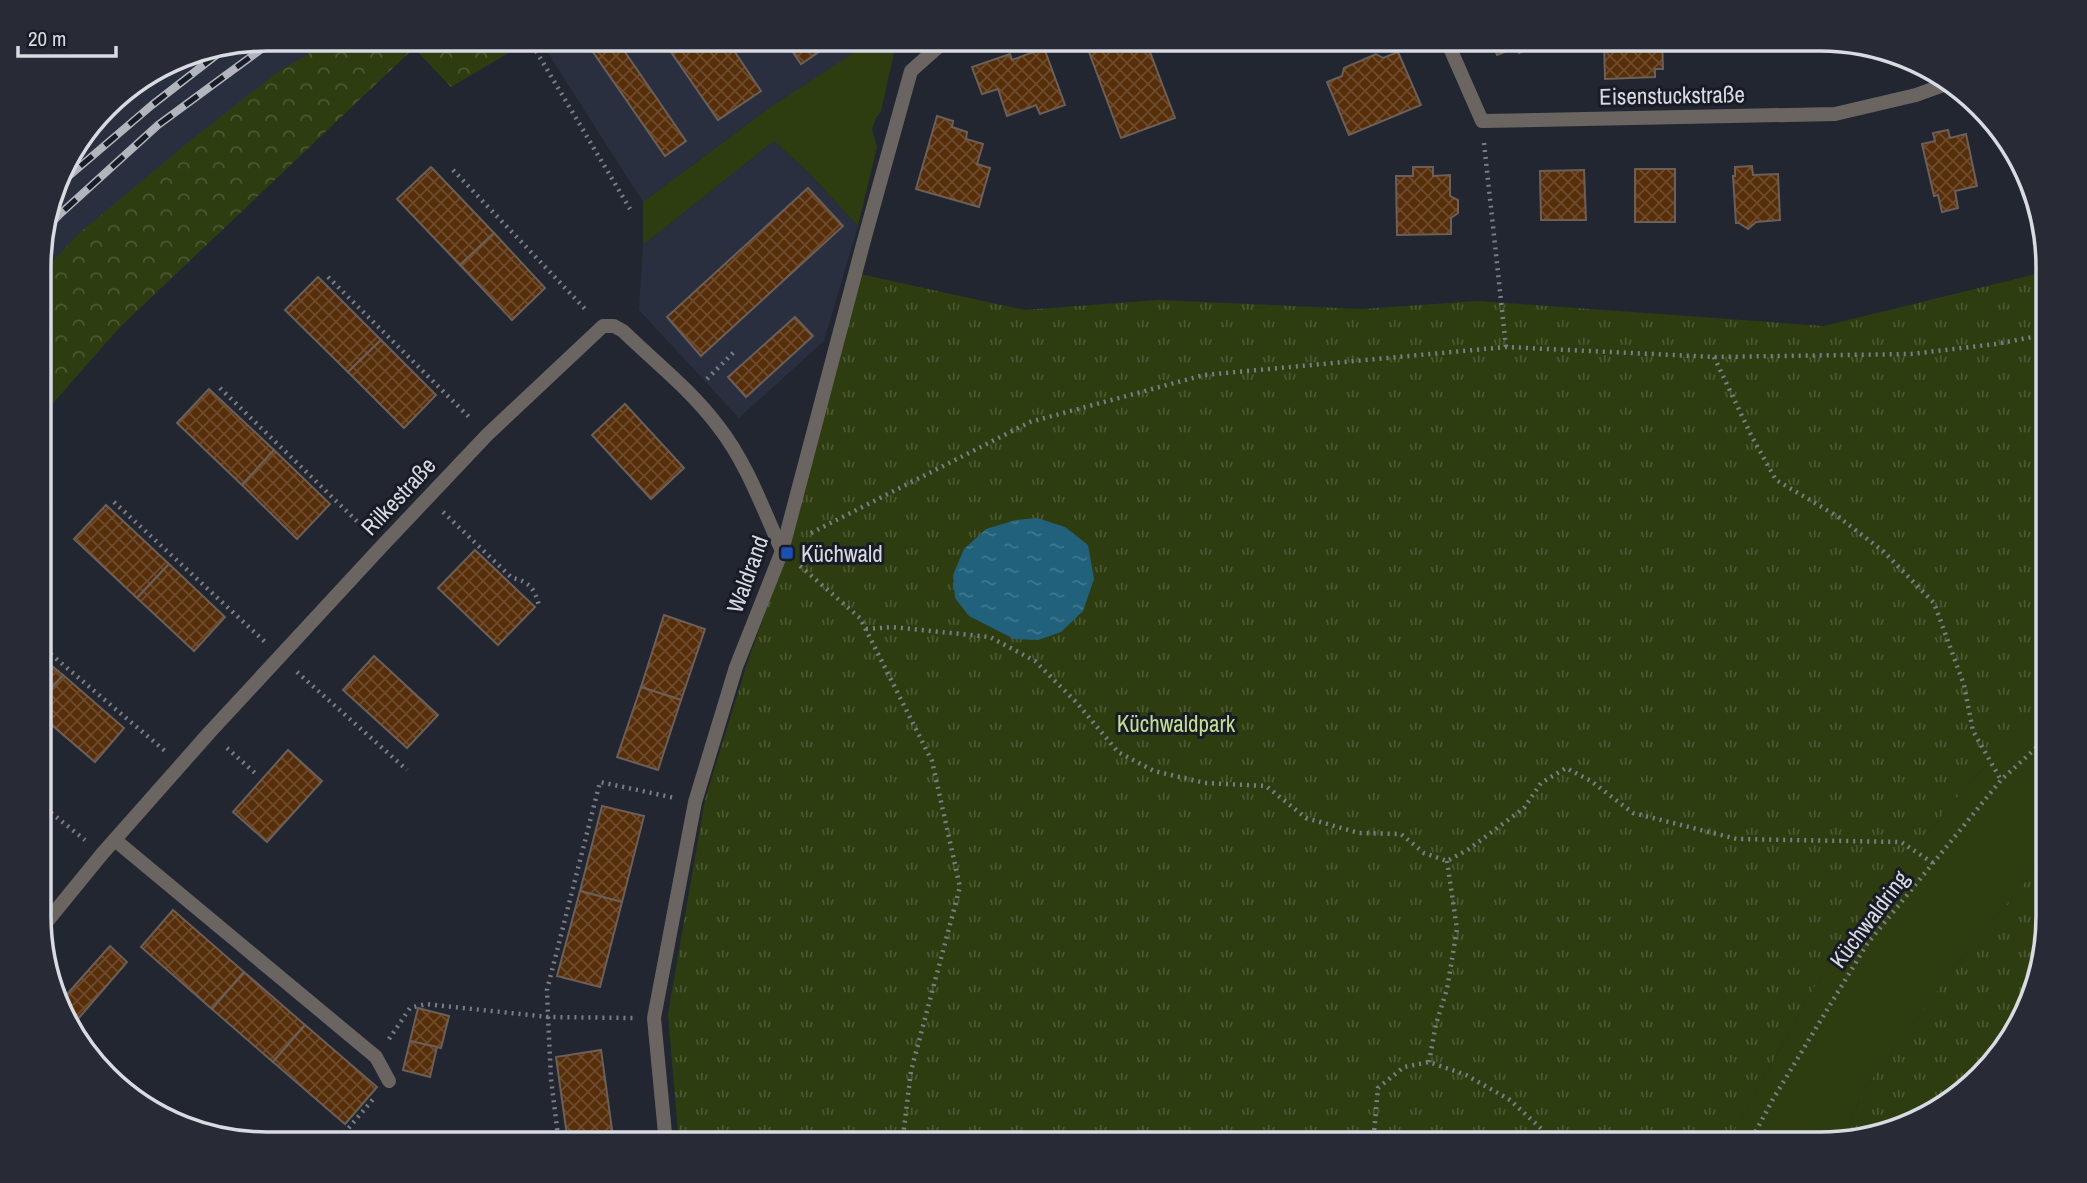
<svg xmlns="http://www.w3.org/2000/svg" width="2087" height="1183" viewBox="0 0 2087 1183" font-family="'Archivo Narrow',sans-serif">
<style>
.built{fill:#2a2f3f}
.grass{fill:#2e3d10}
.forest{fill:url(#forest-crowns)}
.park{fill:url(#park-tufts)}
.water{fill:url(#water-ripples)}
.building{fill:url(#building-cross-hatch);stroke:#6c5f57;stroke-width:2}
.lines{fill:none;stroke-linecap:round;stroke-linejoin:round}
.path{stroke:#7a7d86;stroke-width:4.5;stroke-dasharray:2 5;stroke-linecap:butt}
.lane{stroke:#6b6562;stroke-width:14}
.street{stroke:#6b6562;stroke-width:14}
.rail-casing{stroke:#b2b5bd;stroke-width:8}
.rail{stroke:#191c27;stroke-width:5;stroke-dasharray:16;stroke-linecap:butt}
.transit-dot{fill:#1a4fb4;stroke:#191c27;stroke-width:2.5}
.labels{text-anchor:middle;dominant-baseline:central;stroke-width:6;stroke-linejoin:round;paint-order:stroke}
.street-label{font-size:23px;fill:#d8dbe2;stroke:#191c27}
.poi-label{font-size:23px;fill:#d8dbe2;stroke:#191c27;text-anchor:start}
.park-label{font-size:23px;fill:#c1de91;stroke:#191c27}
.rim{fill:none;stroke:#d8dbe2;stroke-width:3.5}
</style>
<defs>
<pattern id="forest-crowns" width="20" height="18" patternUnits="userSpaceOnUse" patternTransform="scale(1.75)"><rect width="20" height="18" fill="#2e3d10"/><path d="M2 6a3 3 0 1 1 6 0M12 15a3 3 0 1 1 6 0" fill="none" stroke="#4c5832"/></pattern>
<pattern id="park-tufts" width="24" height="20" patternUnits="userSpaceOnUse" patternTransform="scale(1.75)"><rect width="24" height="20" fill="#2e3d10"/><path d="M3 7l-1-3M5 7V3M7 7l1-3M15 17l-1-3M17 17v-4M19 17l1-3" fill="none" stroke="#4c5832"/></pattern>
<pattern id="water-ripples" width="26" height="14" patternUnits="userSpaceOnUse" patternTransform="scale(1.75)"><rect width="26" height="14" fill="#22617b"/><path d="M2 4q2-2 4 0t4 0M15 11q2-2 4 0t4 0" fill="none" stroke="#41778d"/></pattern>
<pattern id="building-cross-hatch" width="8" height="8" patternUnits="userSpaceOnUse" patternTransform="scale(1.75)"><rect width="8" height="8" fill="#572e0a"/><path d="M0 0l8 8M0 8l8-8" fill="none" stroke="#6e4c2d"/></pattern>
</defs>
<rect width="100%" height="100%" fill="#222631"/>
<!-- built -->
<g class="built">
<polygon points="267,39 334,39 279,71 77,235 40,275 40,238 62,166 116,95 180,56"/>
<polygon points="539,39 877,39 772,106 643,202"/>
<polygon points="774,141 808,172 858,226 824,341 739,418 639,310 643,245"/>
</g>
<!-- grass -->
<g class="grass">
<polygon points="875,39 887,39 896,44 881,111 876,118 872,129 877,147 858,226 808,172 774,141 643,245 643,202 772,106"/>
<polygon points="2048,700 2048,855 1961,959 1864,1090 1841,1142 1834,1144 1727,1144 1812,991 1864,913 1892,875 1966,787"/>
</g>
<!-- forest -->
<polygon class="forest" points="334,39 532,39 451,87 414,48 119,328 40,418 40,275 77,235 190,141 279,71"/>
<!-- park -->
<g class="park">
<polygon points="2048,271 2048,700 1966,787 1892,875 1864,913 1812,991 1727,1144 679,1144 668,1014 705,800 746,667 793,533 860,274 1024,310 1159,300 1362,309 1478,301 1824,326"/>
<polygon points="2048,855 2048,930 2018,1030 1947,1106 1841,1142 1864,1090 1961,959"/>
</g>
<!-- water -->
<polygon class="water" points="1037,518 1065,527 1088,545 1094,579 1083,611 1061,632 1038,640 1014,639 969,616 955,598 953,575 964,549 986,529 1016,520"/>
<!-- building -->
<g class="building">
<polygon points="584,39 616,39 686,141 665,156"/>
<polygon points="662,39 726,39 761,91 718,120"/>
<polygon points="784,39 838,39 801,64"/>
<polygon points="1102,39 1145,39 1175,118 1121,138 1086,44"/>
<polygon points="1202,39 1233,39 1206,49"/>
<polygon points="1490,39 1538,39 1535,39 1538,46 1519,53 1517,47 1497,55"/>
<polygon points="1604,39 1662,39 1663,69 1655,69 1655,77 1605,79"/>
<polygon points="1044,48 1065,105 1040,114 1036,105 1007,116 998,89 982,94 972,67 1010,54 1012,60"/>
<polygon points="1398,52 1421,105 1349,135 1327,82 1342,76 1344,68 1376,54 1383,58"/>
<polygon points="937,116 953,121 952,127 967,132 966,139 983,144 977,164 990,168 979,207 916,189"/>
<polygon points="1948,130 1950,138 1966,134 1977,186 1955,191 1958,208 1942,212 1938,195 1934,196 1922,144 1935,141 1933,133"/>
<polygon points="2012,146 2020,170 2014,172 2004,150"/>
<polygon points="1752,166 1753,175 1778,174 1780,220 1756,222 1748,229 1739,223 1736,223 1733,176 1735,176 1735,167"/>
<polygon points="431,167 494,233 460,265 397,199"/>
<polygon points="1413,167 1433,167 1433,176 1450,175 1450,196 1458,200 1458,213 1451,218 1451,234 1397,235 1396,176 1413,176"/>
<rect x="1635" y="169" width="40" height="53"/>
<polygon points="1584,170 1586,220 1541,220 1540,171"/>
<polygon points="808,188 843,226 701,356 667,317"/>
<polygon points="494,233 545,288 512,320 460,265"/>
<polygon points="318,277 381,340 348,372 285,310"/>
<polygon points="795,317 813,336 746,397 728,377"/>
<polygon points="381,340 436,395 404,428 348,372"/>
<polygon points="209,389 274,450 242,485 177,423"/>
<polygon points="625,404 684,468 651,499 592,435"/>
<polygon points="274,450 330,504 297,539 242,485"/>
<polygon points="106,505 169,564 137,598 74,539"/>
<polygon points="475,550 535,607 498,645 438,588"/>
<polygon points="169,564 225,617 194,651 137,598"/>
<polygon points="664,615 705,629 681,700 641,687"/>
<polygon points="40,656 63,675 40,701"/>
<polygon points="374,656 438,715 407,748 343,690"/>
<polygon points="63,675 124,728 95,762 40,715 40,701"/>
<polygon points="641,687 681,700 658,770 617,757"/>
<polygon points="288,750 322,781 267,842 233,812"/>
<polygon points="602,806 644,816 622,902 580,891"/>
<polygon points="580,891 622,902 600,987 557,976"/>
<polygon points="173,910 244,972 212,1009 141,947"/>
<polygon points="110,946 127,962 71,1027 61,1001"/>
<polygon points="244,972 305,1025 273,1062 212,1009"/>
<polygon points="418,1008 449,1016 441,1048 410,1041"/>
<polygon points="305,1025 377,1087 345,1124 273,1062"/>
<polygon points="410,1041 437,1047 430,1077 403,1070"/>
<polygon points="601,1050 613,1137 568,1143 556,1057"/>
<polygon points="613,1137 615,1144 569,1144 568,1143"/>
</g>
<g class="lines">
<!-- path -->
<g class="path">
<polyline points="529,39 630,209"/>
<polyline points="1484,143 1506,347"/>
<polyline points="453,170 587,311"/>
<polyline points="328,277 472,420"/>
<polyline points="1714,357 1752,437 1776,480 1837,516 1883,551 1934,603 1964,685 1973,731 2001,780"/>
<polyline points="707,379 735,351"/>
<polyline points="220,388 367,531"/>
<polyline points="114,502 265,642"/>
<path d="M443 512 512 578C529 581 535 589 539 606"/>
<polyline points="811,533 1030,422 1204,375 1506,347 1714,357 1911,354 1996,344 2048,334"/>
<polyline points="800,566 860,618 932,761 960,887 911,1071 902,1144"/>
<polyline points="866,629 892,627 990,637 1035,661 1077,703 1118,752 1154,771 1205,783 1266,786 1306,818 1359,833 1401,834 1424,853 1447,861 1469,849 1524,808 1541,783 1566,768 1591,781 1633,813 1737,839 1901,842 1933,863"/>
<polyline points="40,645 165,751"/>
<polyline points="297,672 407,770"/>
<polyline points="227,748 255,773"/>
<polyline points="40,804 85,840"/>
<polyline points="389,1039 410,1008 426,1004 548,1017 547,990 600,782 675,798"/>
<polyline points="1429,1062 1436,1024 1447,989 1457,929 1447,861"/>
<polyline points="335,1144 375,1097"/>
<polyline points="559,1144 551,1079 548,1017 633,1018"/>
<polyline points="1373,1144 1378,1088 1404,1067 1429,1062 1466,1075 1510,1100 1558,1144"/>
<polyline points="1749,1144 1773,1099 1867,944 2001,780 2048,737"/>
</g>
<!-- lane -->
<polyline class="lane" points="115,840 376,1057 389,1081"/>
<!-- street -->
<g class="street">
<polyline points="1446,39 1482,121 1835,114 1916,95 1949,83"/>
<path d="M40 930 102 854 209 733 382 546 487 435 603 326H614L623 331C655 362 691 390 718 426 747 463 763 509 782 551"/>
<polyline points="666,1144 654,1018 695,802 736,667 782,551 863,244 911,71 947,39"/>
</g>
<!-- rail casing -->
<g class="rail-casing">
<g id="rail">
<polyline points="56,187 152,105 228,46"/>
<polyline points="42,233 60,214 158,125 275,39"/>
</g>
</g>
<!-- rail -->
<use href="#rail" class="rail"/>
</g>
<!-- markers -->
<rect class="transit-dot" x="780" y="546" width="14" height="14" rx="3.5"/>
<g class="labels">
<!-- street labels -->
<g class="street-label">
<text transform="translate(1672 95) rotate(-1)">Eisenstuckstraße</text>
<text transform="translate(398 496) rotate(-47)">Rilkestraße</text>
<text transform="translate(747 574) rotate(-70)">Waldrand</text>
<text transform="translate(1869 919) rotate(-53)">Küchwaldring</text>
</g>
<!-- poi labels -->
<g class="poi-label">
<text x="801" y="553">Küchwald</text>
</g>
<!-- park labels -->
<g class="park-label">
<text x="1176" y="723">Küchwaldpark</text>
</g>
</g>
<!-- crop -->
<path d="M0 0H2087V1183H0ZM267 51H1820A216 216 0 0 1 2036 267V916A216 216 0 0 1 1820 1132H267A216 216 0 0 1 51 916V267A216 216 0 0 1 267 51Z" fill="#282b36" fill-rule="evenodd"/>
<path class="rim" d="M267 51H1820A216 216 0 0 1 2036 267V916A216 216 0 0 1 1820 1132H267A216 216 0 0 1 51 916V267A216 216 0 0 1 267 51Z"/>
<!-- scale -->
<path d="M18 46v10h98v-10" fill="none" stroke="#d8dbe2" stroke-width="3.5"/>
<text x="28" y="46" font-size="21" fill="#d8dbe2" stroke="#191c27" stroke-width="5" paint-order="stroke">20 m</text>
</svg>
